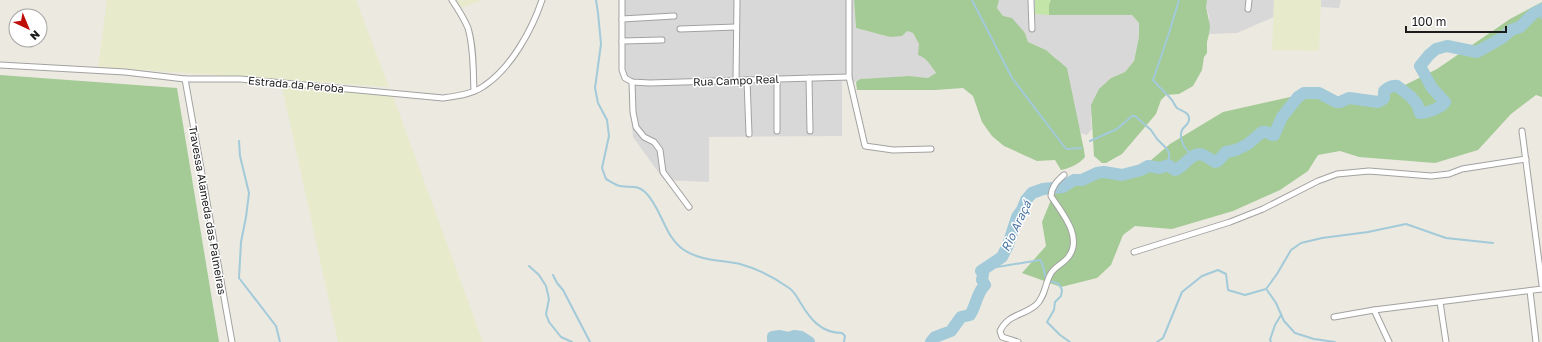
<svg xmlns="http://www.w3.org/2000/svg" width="1542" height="342" viewBox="0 0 1542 342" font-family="'Golos Text',sans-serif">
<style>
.residential{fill:#d9d8d8}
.farmland{fill:#e7ebcc}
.grass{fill:#c3e5a7}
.forest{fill:#a4ca96}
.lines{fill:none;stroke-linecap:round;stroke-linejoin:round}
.stream{stroke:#a2cad9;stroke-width:2}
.river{stroke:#a2cad9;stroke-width:12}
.minor-casing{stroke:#a2a2a2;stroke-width:7}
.minor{stroke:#fff;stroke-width:5}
.labels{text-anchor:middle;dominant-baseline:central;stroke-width:3;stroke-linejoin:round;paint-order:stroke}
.street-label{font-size:11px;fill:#1b1b1b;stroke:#fff}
.water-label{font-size:12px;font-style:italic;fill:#4c76a5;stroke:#fff}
</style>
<rect width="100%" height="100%" fill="#ece9e0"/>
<!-- residential -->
<g class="residential">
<polygon points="625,0 854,0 856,28 890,37 907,31 913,33 919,44 923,57 931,65 936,74 928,78 909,76 860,79 856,82 842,81 842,136 709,137 709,182 664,180 633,137 629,86 625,65"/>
<polygon points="999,0 1035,0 1035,14 1132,15 1139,23 1139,37 1134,61 1125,72 1111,78 1091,118 1092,129 1087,135 1080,133 1071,91 1056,58 1046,50 1028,42 1025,33 1003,16 997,8"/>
<polygon points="1207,0 1274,0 1274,17 1237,33 1209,34 1209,16 1206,7"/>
<polygon points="1321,0 1341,0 1339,8 1321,7"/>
</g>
<!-- farmland -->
<g class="farmland">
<polygon points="107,0 356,0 389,87 98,67"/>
<polygon points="457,0 482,0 460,8"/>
<polygon points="1274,0 1321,0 1319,51 1272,50"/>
<polygon points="282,87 393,96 483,342 338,342"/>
</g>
<!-- grass -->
<polygon class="grass" points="1035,0 1051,0 1049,4 1049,15 1035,14"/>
<!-- forest -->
<g class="forest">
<path d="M854 0H999L997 8 1003 16 1012 18 1025 33 1028 42 1046 50 1067 68 1084 150 1085 157C1078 165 1070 168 1061 170L1055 160 1037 161 1004 146 992 136 982 122 973 96 963 88 935 90H857L856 82 860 79 909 76 928 78 936 73C931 66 927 58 918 55L919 44 913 33 907 31 902 36 890 37 856 28Z"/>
<polygon points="1051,0 1207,0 1206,7 1210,26 1209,34 1207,42 1207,53 1204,57 1202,70 1193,86 1179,94 1166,95 1161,100 1156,114 1122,154 1106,163 1102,163 1094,156 1091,105 1099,89 1111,78 1125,72 1134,61 1139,37 1139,23 1132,15 1049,15 1049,4"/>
<polygon points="1542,2 1542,97 1536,95 1511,114 1478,150 1435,163 1359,157 1340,151 1318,155 1308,171 1280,190 1233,211 1172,229 1135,226 1123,235 1111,265 1097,278 1061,287 1022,273 1046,246 1042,222 1053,195 1093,172 1143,167 1170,144 1223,112 1308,93 1369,103 1437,69 1510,19"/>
<polygon points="0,75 177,88 219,342 0,342"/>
</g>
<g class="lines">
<!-- stream -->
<g class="stream">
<path d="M596 0 598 13 601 44 595 88 598 103 607 120 609 136 602 168 606 179C610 181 615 185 620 186 630 188 636 184 645 192 662 208 664 237 684 250 701 261 721 260 740 264 758 269 774 277 789 288 794 291 797 297 800 302 810 319 821 333 842 333L845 336 844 342"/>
<polyline points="972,0 1012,78 1066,149 1081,148"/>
<path d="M1179 0 1169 33 1153 80C1159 87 1166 93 1172 100 1174 103 1175 106 1177 108 1181 111 1189 112 1189 118 1190 124 1184 126 1182 130 1178 139 1186 153 1195 155"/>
<polyline points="1534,13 1542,18"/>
<polyline points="239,141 240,156 249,193 246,217 241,242 239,278 276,326 280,342"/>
<polyline points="1090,141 1117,129 1132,116 1135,116 1151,130 1157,139 1167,149 1169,153 1169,165"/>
<polyline points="529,266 539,275 546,286 549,299 546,314 549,322 561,337 572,342"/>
<path d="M985 269 1040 260C1045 266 1043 274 1047 280L1059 284 1062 290 1061 296 1055 302 1054 310 1047 322 1060 335 1070 342"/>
<polyline points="553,275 557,283 563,290 590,342"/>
<polyline points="1267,290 1276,303 1284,321 1295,333 1314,339 1335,342"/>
<polyline points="1157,342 1163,338 1182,292 1202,276 1218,270 1226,274 1228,290 1245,295 1266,289 1277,274 1291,250 1301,243 1322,238 1368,232 1406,224 1446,238 1493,243"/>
<polyline points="1271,342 1270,340 1275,325 1281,315"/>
</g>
<!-- river -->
<g class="river">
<polyline points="774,342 773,340 773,337 780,336 789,338 794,336 801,337 809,342"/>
<path d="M931 342 935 337 951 331 961 317 970 315C976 306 977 292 985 285L982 280 983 274 981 271 1002 257 1008 245 1017 217 1022 210 1026 200 1032 193 1043 189 1063 187 1074 180H1082L1097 173 1104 172 1122 175 1141 170 1148 166 1160 168 1168 165 1175 170C1185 167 1191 151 1203 155 1208 157 1211 160 1215 162L1218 161 1226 152 1236 150 1248 144 1262 132H1266L1272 135H1274L1282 117 1298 97 1304 93H1319L1336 102H1340L1349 98 1378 102 1382 100 1384 98V91C1388 88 1392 85 1397 86L1410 96 1417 104 1420 113C1427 113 1441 108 1445 102L1432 88 1420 66 1429 55 1436 49 1447 46 1477 52 1502 38 1511 30 1520 27 1534 13 1542 9"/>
</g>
<!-- minor casing -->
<g class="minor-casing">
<g id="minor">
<path d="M452 0C458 9 464 18 468 28 474 48 473 71 474 91"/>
<polyline points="622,0 622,70 625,78 632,82 650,83 849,77"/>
<polyline points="849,0 849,77 865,146 893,150 931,149"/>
<polyline points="1031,0 1032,29"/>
<polyline points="1248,9 1249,0"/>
<polyline points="622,19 674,16"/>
<polyline points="680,29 736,27"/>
<polyline points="622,41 662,40"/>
<path d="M0 65 125 72 185 79H240L443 98C457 96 473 94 484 86 511 68 532 30 542 0"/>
<polyline points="809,78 810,131"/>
<polyline points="185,79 232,342"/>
<polyline points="777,79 777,131"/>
<polyline points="736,80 737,0"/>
<polyline points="747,80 749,134"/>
<polyline points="632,82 633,112 636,127 644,137 654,142 660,150 663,172 689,207"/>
<polyline points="1522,131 1542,285"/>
<polyline points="1134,252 1230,222 1263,209 1318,181 1337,174 1369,171 1431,176 1449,174 1462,169 1526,159"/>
<polyline points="1530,291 1536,342"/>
<polyline points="1440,302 1446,342"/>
<polyline points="1374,310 1389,342"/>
<polyline points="1334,317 1374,310 1542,289"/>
<path d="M1018 342 1002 337 1000 331C1008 314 1023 316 1036 305 1045 297 1045 284 1050 275 1054 266 1064 264 1069 256 1083 236 1061 212 1051 196 1052 186 1057 181 1064 175"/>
</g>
</g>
<!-- minor -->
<use href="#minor" class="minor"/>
</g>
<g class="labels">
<!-- street labels -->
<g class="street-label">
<text transform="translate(736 80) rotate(-2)">Rua Campo Real</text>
<text transform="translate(296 84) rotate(5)">Estrada da Peroba</text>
<text transform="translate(208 210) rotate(80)">Travessa Alameda das Palmeiras</text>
</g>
<!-- water labels -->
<g class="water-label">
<text transform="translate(1016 226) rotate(-65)">Rio Araçá</text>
</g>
</g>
<!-- north arrow -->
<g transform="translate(28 28) rotate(136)"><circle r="19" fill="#ffffff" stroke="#a4a4a4"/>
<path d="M0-3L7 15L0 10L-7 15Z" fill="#be0e08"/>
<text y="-6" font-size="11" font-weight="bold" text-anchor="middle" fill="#1b1b1b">N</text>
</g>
<!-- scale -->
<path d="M1406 26v6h100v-6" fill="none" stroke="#1b1b1b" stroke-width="2"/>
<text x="1412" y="26" font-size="12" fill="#1b1b1b" stroke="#ffffff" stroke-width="3" paint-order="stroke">100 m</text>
</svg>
